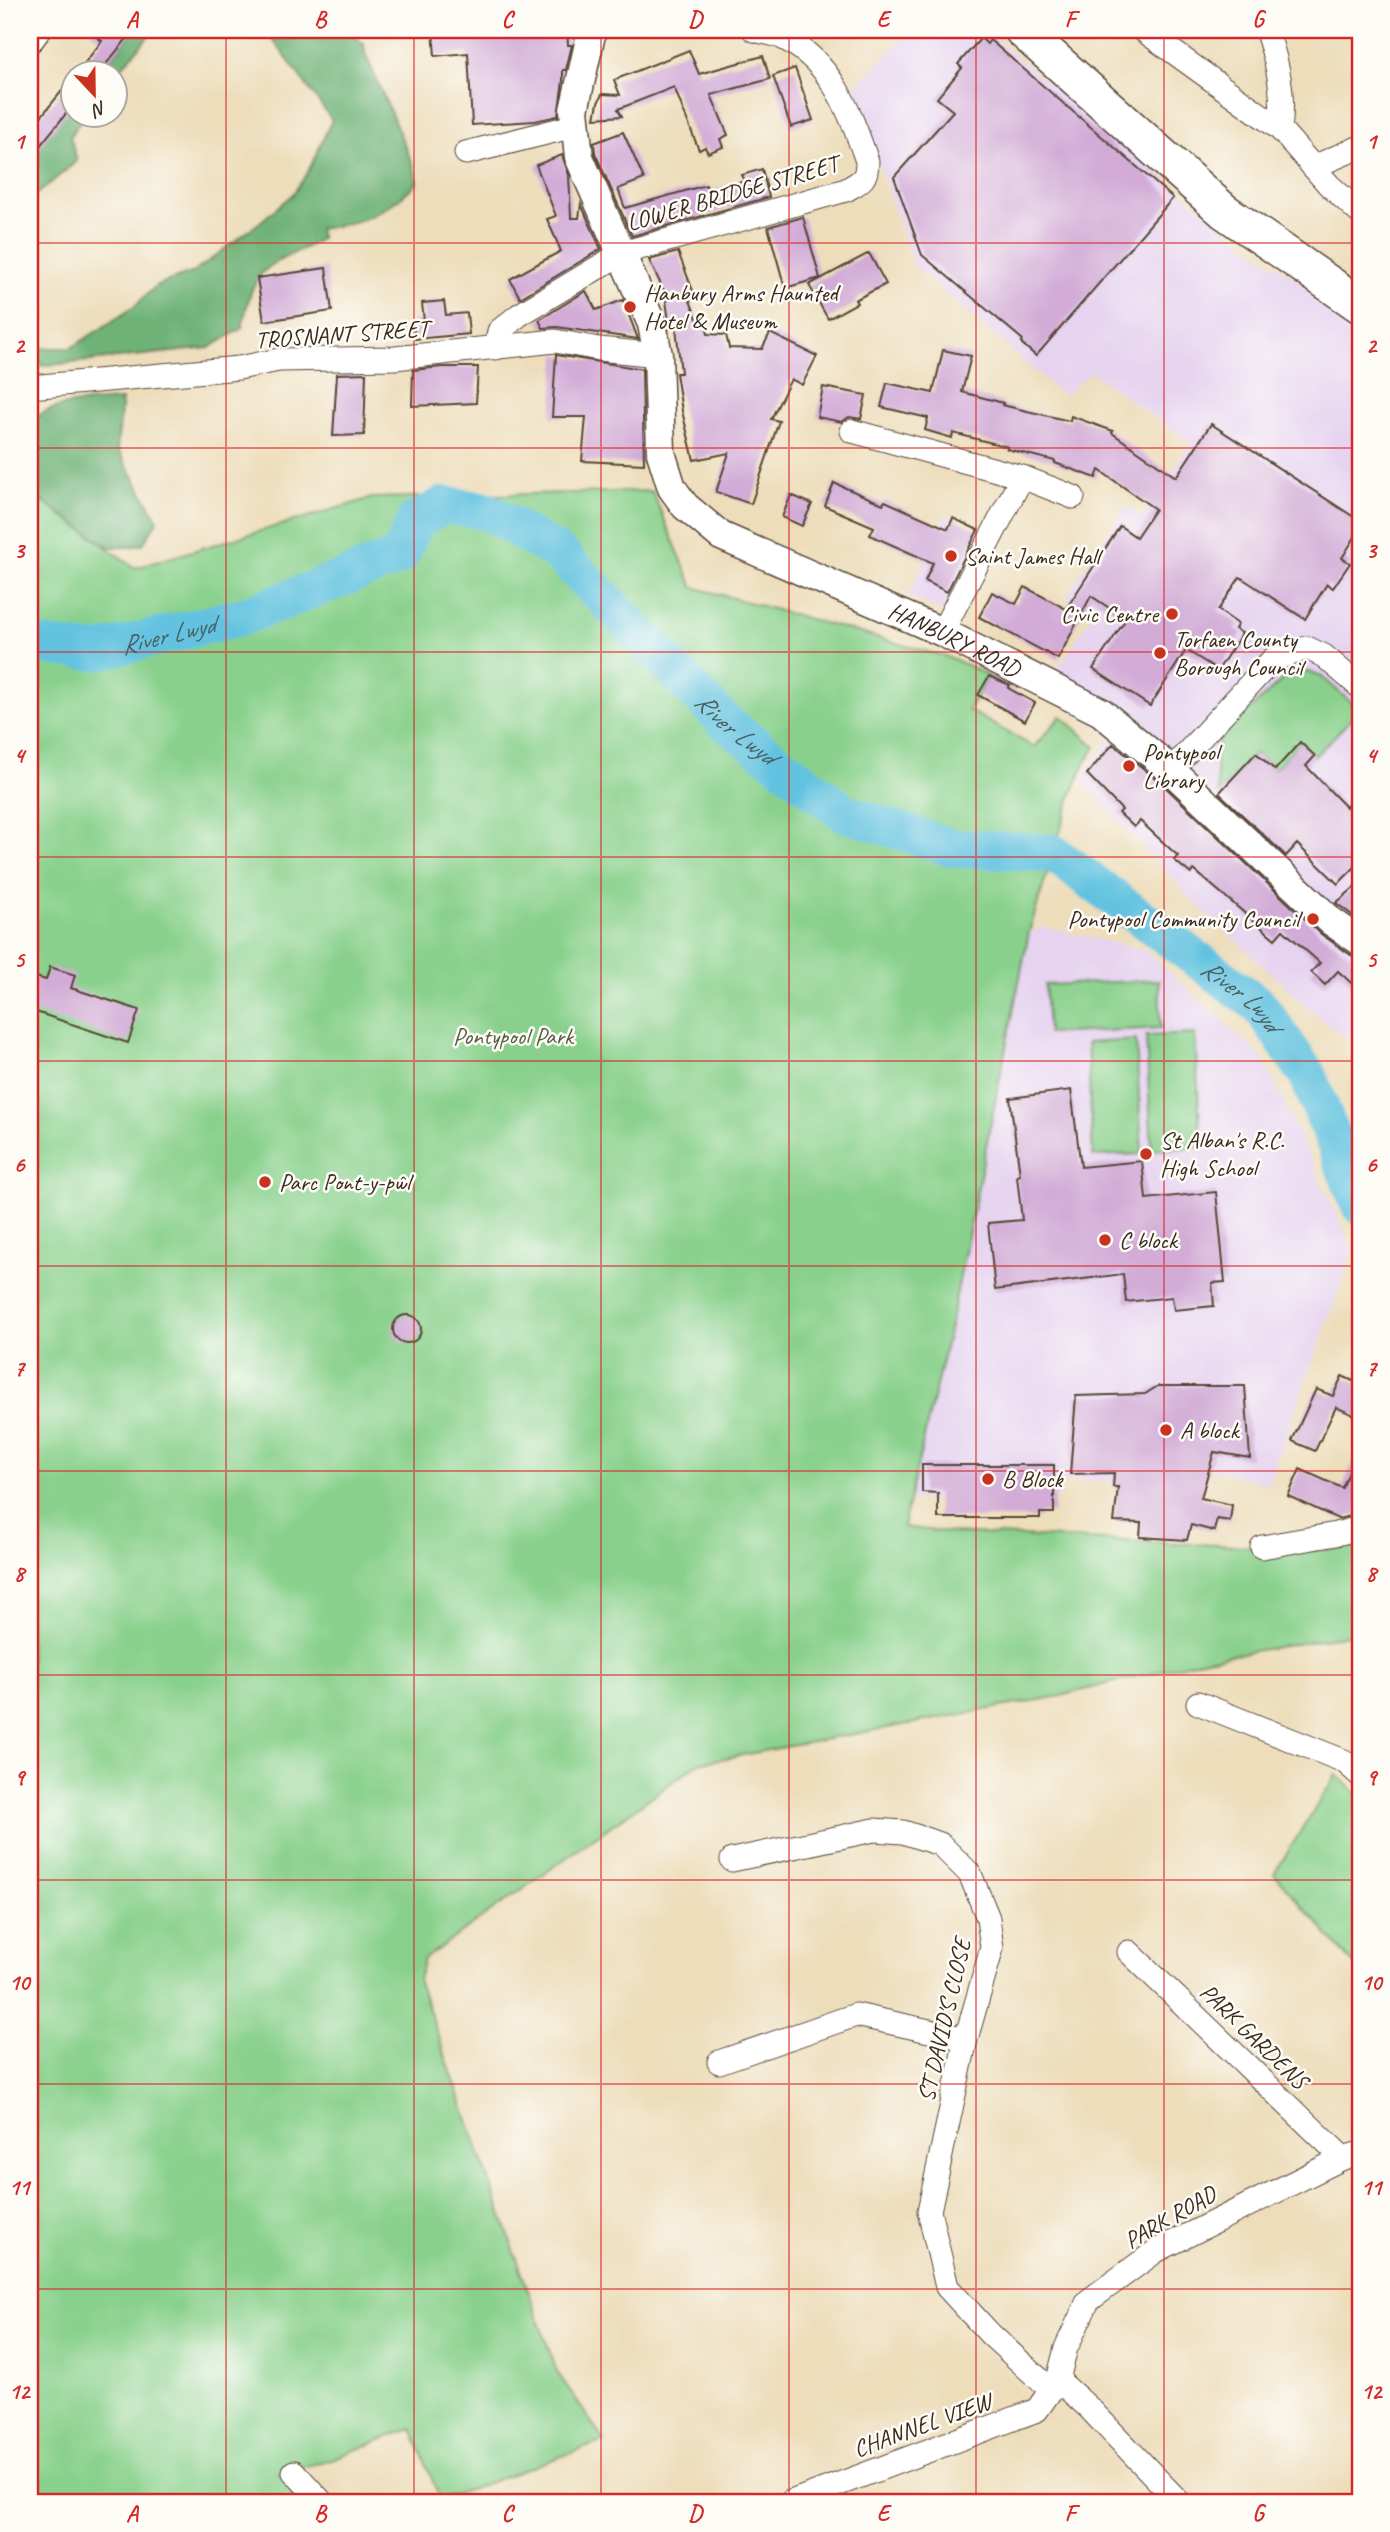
<svg xmlns="http://www.w3.org/2000/svg" width="1390" height="2532" viewBox="0 0 1390 2532" font-family="Caveat,sans-serif">
<style>
.built{fill:#e6d3f0}
.green{fill:#88d08b;stroke:#627d54;stroke-width:2}
.forest{fill:#6eb277;stroke:#546e4a;stroke-width:2}
.lines{fill:none;stroke-linecap:round;stroke-linejoin:round}
.river{stroke:#62c2e0;stroke-width:38}
.building{fill:#d2abd7}
.minor-casing{stroke:#564536;stroke-width:25}
.tertiary-casing{stroke:#564536;stroke-width:31}
.primary-casing{stroke:#564536;stroke-width:38}
.minor{stroke:#fff;stroke-width:23}
.tertiary{stroke:#fff;stroke-width:28}
.primary{stroke:#fff;stroke-width:35}
.grid{fill:none;stroke:#d62828;stroke-width:2;stroke-opacity:0.55}
.poi-dot{fill:#c8321e;stroke:#fdfcf7;stroke-width:2.5}
.labels{text-anchor:middle;dominant-baseline:central;stroke-width:5;stroke-linejoin:round;paint-order:stroke}
.street-label{font-size:24px;fill:#3b2a1e;stroke:#fdfcf7}
.poi-label{font-size:24px;fill:#3b2a1e;stroke:#fdfcf7;text-anchor:start}
.park-label{font-size:24px;fill:#525c3f;stroke:#fdfcf7}
.water-label{font-size:26px;font-style:italic;fill:#495f62;stroke:#fdfcf7}
.neatline{fill:none;stroke:#d62828;stroke-width:2.5}
.grid-label{font-size:23px;text-anchor:middle;font-weight:bold;fill:#d62828}
</style>
<rect width="100%" height="100%" fill="#fdfcf7"/>
<filter id="ink" filterUnits="userSpaceOnUse"><feTurbulence type="fractalNoise" baseFrequency=".0143" numOctaves="2"/><feDisplacementMap in="SourceGraphic" scale="14" xChannelSelector="R" yChannelSelector="G"/><feConvolveMatrix kernelMatrix="1 2 1 2 8 2 1 2 1" color-interpolation-filters="sRGB"/></filter>
<filter id="wash" filterUnits="userSpaceOnUse"><feTurbulence type="fractalNoise" baseFrequency=".00686" numOctaves="4" result="noise"/><feDisplacementMap in="SourceGraphic" scale="28" xChannelSelector="R" yChannelSelector="G"/><feGaussianBlur stdDeviation="1.57" result="paint"/><feColorMatrix in="noise" values="0 0 0 0 0 0 0 0 0 0 0 0 0 0 0 0 0 1.4 0 .05"/><feComposite in="paint" operator="in"/></filter>
<g filter="url(#wash)">
<rect width="100%" height="100%" fill="#edddbb"/>
<!-- built -->
<g class="built">
<polygon points="912,30 984,30 1246,245 1360,322 1360,1046 1322,1020 1198,906 1080,780 1111,737 1044,690 1092,615 1066,597 1125,506 1143,517 1191,443 1091,372 1064,396 914,266 853,89"/>
<polygon points="946,515 981,531 943,612 908,596"/>
<polygon points="1043,927 1145,950 1263,1058 1353,1250 1268,1484 1146,1452 1142,1483 1063,1480 1060,1498 910,1500 949,1331 1029,932"/>
</g>
<!-- green -->
<g class="green">
<polygon points="652,491 693,587 954,659 989,676 968,710 1034,747 1061,716 1096,747 1084,765 1072,793 1029,932 949,1331 903,1527 952,1533 1332,1550 1360,1541 1360,1633 1206,1659 1060,1696 699,1763 424,1959 418,1979 557,2372 604,2441 440,2500 412,2428 329,2460 279,2473 301,2502 30,2502 30,492 135,568 372,498"/>
<polygon points="1304,671 1320,675 1360,710 1315,756 1300,742 1275,770 1256,753 1218,794 1216,760 1218,740 1286,676"/>
<polygon points="1159,980 1161,1028 1048,1034 1045,985"/>
<polygon points="1195,1034 1201,1147 1152,1150 1146,1036"/>
<polygon points="1136,1040 1142,1154 1093,1156 1087,1043"/>
<polygon points="1336,1775 1360,1796 1360,1971 1274,1874"/>
</g>
<!-- forest -->
<g class="forest">
<polygon points="134,30 154,30 116,74 98,74"/>
<path d="M266 30H346L364 44 365 53 414 167 417 183C382 215 365 222 319 229L321 238C302 253 268 259 256 281 248 295 246 312 242 328L209 348 42 366 36 348H71L134 307 157 285 194 272 259 223 293 194 308 172 332 120Z"/>
<polygon points="73,104 74,116 84,116 70,136 77,161 30,200 30,144 36,149"/>
<path d="M122 400 117 448 158 520 143 544 130 547H109L30 492C30 478 26 437 30 426 40 401 99 402 122 400Z"/>
</g>
<g class="lines">
<!-- river -->
<path class="river" id="s1" d="M30 644 95 652 244 616 400 556 415 521 444 505 487 511 561 555 726 723 845 813 952 848 1053 853 1259 1005 1307 1074 1360 1206"/>
</g>
<g id="blocks">
<!-- building -->
<g class="building">
<polygon points="88,30 134,30 98,74 76,74 102,41"/>
<polygon points="433,30 567,30 568,45 572,45 566,70 563,70 563,81 558,116 535,121 472,125 468,53 435,56"/>
<polygon points="981,38 987,44 990,40 1173,198 1036,356 1021,343 1023,340 922,255 894,177 953,111 937,98 962,68 958,64"/>
<polygon points="689,50 699,74 763,56 770,79 711,95 728,135 720,139 723,147 708,153 705,147 699,150 674,87 618,109 622,116 595,118 598,103 602,94 620,95 614,80"/>
<polygon points="795,68 813,120 791,127 773,76"/>
<polygon points="74,76 74,104 30,158 30,130"/>
<polygon points="623,132 644,179 618,189 625,208 706,185 708,191 745,181 742,175 762,169 769,197 632,236 595,153 594,143"/>
<polygon points="562,155 569,175 571,218 579,218 581,204 601,249 520,298 510,279 561,251 547,219 556,216 536,165"/>
<polygon points="803,217 820,278 785,288 768,227"/>
<polygon points="678,252 693,291 687,293 700,326 706,324 708,334 726,335 729,348 762,349 770,333 817,356 802,385 791,379 771,419 779,421 751,504 716,492 729,453 694,460 682,411 676,373 681,373 676,327 670,329 665,293 649,260"/>
<polygon points="869,253 886,284 855,300 857,303 828,319 809,285"/>
<polygon points="326,268 332,311 264,321 257,278"/>
<polygon points="586,291 596,310 623,300 638,339 557,327 543,328 539,320"/>
<polygon points="444,301 446,315 467,313 469,334 415,339 413,321 424,321 422,303"/>
<polygon points="943,350 971,356 962,392 1003,403 1002,405 1070,421 1071,416 1113,431 1112,433 1176,477 1211,424 1360,521 1360,529 1342,558 1350,563 1333,588 1327,584 1305,619 1240,577 1218,610 1238,624 1235,629 1242,633 1218,670 1186,650 1150,706 1093,669 1126,619 1091,596 1058,659 979,617 992,592 1016,604 1025,587 1066,609 1120,526 1136,537 1155,509 1099,470 1096,478 1055,463 1055,461 1007,449 1008,447 953,433 952,438 925,430 928,418 881,407 887,383 933,393"/>
<polygon points="556,355 642,369 644,464 582,461 586,417 552,417"/>
<polygon points="442,367 478,367 476,403 412,406 413,370"/>
<polygon points="366,373 364,435 333,436 337,374"/>
<polygon points="823,387 866,395 861,419 849,417 842,422 817,417"/>
<polygon points="834,483 883,504 885,501 948,529 953,518 978,530 947,592 925,581 933,563 870,535 874,527 825,506"/>
<polygon points="791,495 812,504 802,526 782,517"/>
<polygon points="989,676 1010,685 1008,688 1035,703 1025,721 978,695"/>
<polygon points="1300,742 1315,756 1306,766 1346,807 1360,792 1360,862 1338,884 1297,844 1286,856 1219,793 1256,753 1275,770"/>
<polygon points="1113,744 1160,782 1321,934 1351,955 1360,957 1360,991 1338,971 1325,985 1311,972 1320,963 1283,930 1275,939 1194,870 1191,874 1174,860 1178,856 1140,821 1134,827 1119,813 1122,810 1087,774"/>
<polygon points="1360,883 1360,921 1336,903"/>
<polygon points="50,967 75,975 71,988 139,1010 128,1043 30,1010 30,975 46,980"/>
<polygon points="1071,1090 1081,1167 1142,1161 1146,1199 1216,1192 1225,1282 1212,1283 1214,1306 1174,1310 1172,1297 1126,1302 1123,1274 995,1290 988,1223 1022,1220 1017,1176 1020,1175 1010,1098"/>
<circle cx="407" cy="1329" r="14"/>
<polygon points="1342,1376 1360,1384 1360,1418 1336,1407 1315,1451 1292,1441 1316,1389 1333,1396"/>
<polygon points="1158,1386 1245,1386 1250,1458 1214,1452 1201,1498 1232,1505 1230,1521 1217,1519 1214,1531 1191,1525 1187,1540 1140,1537 1141,1523 1114,1522 1118,1487 1113,1487 1114,1473 1070,1474 1076,1396 1145,1394"/>
<polygon points="1360,1448 1360,1514 1338,1519 1288,1496 1300,1469 1342,1488"/>
<polygon points="922,1465 1054,1465 1054,1513 1040,1513 1040,1518 938,1518 938,1493 922,1492"/>
</g>
</g>
</g>
<g filter="url(#ink)">
<use href="#blocks" fill-opacity="0" stroke="#564536" stroke-width="2"/>
<g class="lines">
<!-- minor casing -->
<g class="minor-casing">
<g id="minor">
<polyline points="1143,30 1280,129"/>
<path d="M1266 30C1278 62 1285 95 1280 129L1329 185 1360 213"/>
<polyline points="466,153 574,126"/>
<polyline points="1313,167 1360,147"/>
<path d="M496 348 499 331 519 315 622 253 846 190C861 181 867 180 867 161 850 113 833 63 785 39 776 34 764 33 754 30"/>
<polyline points="30,387 239,368 279,360 395,358 555,341 599,349 658,355"/>
<polyline points="852,431 1022,477 1073,497"/>
<polyline points="942,632 1022,477"/>
<polyline points="1171,770 1272,660 1307,648 1324,656 1360,687"/>
<polyline points="1262,1547 1336,1534 1360,1528"/>
<polyline points="1198,1703 1344,1761 1360,1775"/>
<polyline points="732,1860 874,1830 903,1832 940,1844 970,1874 988,1918 992,1948 966,2039 929,2211 947,2287 990,2334 1051,2390"/>
<polyline points="1129,1952 1343,2158"/>
<polyline points="719,2062 856,2015 966,2039"/>
<polyline points="1058,2380 1089,2408 1179,2502"/>
<polyline points="294,2472 322,2502"/>
<polyline points="791,2502 1037,2410 1058,2380 1066,2348 1088,2301 1156,2251 1343,2158 1360,2153"/>
</g>
</g>
<!-- tertiary casing -->
<g class="tertiary-casing">
<g id="tertiary">
<path id="s2" d="M592 30 574 110 579 157 652 324 658 355 661 453 672 488 685 506 721 536 942 632 1101 712 1171 770 1332 922 1360 941"/>
<polyline points="30,38 36,30"/>
</g>
</g>
<!-- primary casing -->
<g class="primary-casing">
<polyline id="primary" points="1022,30 1224,211 1360,305"/>
</g>
<!-- minor -->
<use href="#minor" class="minor"/>
<!-- tertiary -->
<use href="#tertiary" class="tertiary"/>
<!-- primary -->
<use href="#primary" class="primary"/>
</g>
</g>
<!-- grid -->
<path class="grid" d="M226 30V2502M414 30V2502M601 30V2502M789 30V2502M976 30V2502M1164 30V2502M30 243H1360M30 448H1360M30 652H1360M30 857H1360M30 1061H1360M30 1266H1360M30 1471H1360M30 1675H1360M30 1880H1360M30 2084H1360M30 2289H1360"/>
<!-- markers -->
<g class="poi-dot">
<circle cx="630" cy="307" r="7"/>
<circle cx="951" cy="556" r="7"/>
<circle cx="1172" cy="614" r="7"/>
<circle cx="1160" cy="653" r="7"/>
<circle cx="1129" cy="766" r="7"/>
<circle cx="1313" cy="919" r="7"/>
<circle cx="1146" cy="1154" r="7"/>
<circle cx="265" cy="1182" r="7"/>
<circle cx="1105" cy="1240" r="7"/>
<circle cx="1166" cy="1430" r="7"/>
<circle cx="988" cy="1479" r="7"/>
</g>
<g class="labels">
<!-- street labels -->
<g class="street-label">
<text transform="translate(732 193) rotate(-16)">LOWER BRIDGE STREET</text>
<text transform="translate(342 334) rotate(-4)">TROSNANT STREET</text>
<text stroke="none"><textPath href="#s2" startOffset="802">HANBURY ROAD</textPath></text>
<text transform="translate(944 2020) rotate(-77)">ST DAVID'S CLOSE</text>
<text transform="translate(1254 2036) rotate(44)">PARK GARDENS</text>
<text transform="translate(1170 2217) rotate(-30)">PARK ROAD</text>
<text transform="translate(922 2425) rotate(-20)">CHANNEL VIEW</text>
</g>
<!-- poi labels -->
<g class="poi-label">
<text x="644" y="293">Hanbury Arms Haunted<tspan x="644" dy="28">Hotel &amp; Museum</tspan></text>
<text x="965" y="556">Saint James Hall</text>
<text x="1158" y="614" text-anchor="end">Civic Centre</text>
<text x="1174" y="639">Torfaen County<tspan x="1174" dy="28">Borough Council</tspan></text>
<text x="1143" y="752">Pontypool<tspan x="1143" dy="28">Library</tspan></text>
<text x="1299" y="919" text-anchor="end">Pontypool Community Council</text>
<text x="1160" y="1140">St Alban's R.C.<tspan x="1160" dy="28">High School</tspan></text>
<text x="279" y="1182">Parc Pont-y-pŵl</text>
<text x="1119" y="1240">C block</text>
<text x="1180" y="1430">A block</text>
<text x="1002" y="1479">B Block</text>
</g>
<!-- park labels -->
<g class="park-label">
<text x="513" y="1036">Pontypool Park</text>
</g>
<!-- water labels -->
<g class="water-label">
<text stroke="none"><textPath href="#s1" startOffset="140">River Lwyd</textPath></text>
<text stroke="none"><textPath href="#s1" startOffset="833">River Lwyd</textPath></text>
<text stroke="none"><textPath href="#s1" startOffset="1421">River Lwyd</textPath></text>
</g>
</g>
<!-- margin -->
<rect width="1390" height="2532" fill="none" stroke="#fdfcf7" stroke-width="77"/>
<!-- north arrow -->
<g transform="translate(94 94) rotate(158)"><circle r="33" fill="#fdfcf7" stroke="#afa8a0" stroke-width="2"/>
<path d="M0-5L12 26L0 18L-12 26Z" fill="#c8321e"/>
<text y="-10" font-size="19" font-weight="bold" text-anchor="middle" fill="#3b2a1e">N</text>
</g>
<rect x="38" y="38" width="1314" height="2456" class="neatline"/>
<g class="grid-label">
<text x="132" y="27">A</text>
<text x="320" y="27">B</text>
<text x="507" y="27">C</text>
<text x="695" y="27">D</text>
<text x="883" y="27">E</text>
<text x="1070" y="27">F</text>
<text x="1258" y="27">G</text>
<text x="19" y="149">1</text>
<text x="1371" y="149">1</text>
<text x="19" y="353">2</text>
<text x="1371" y="353">2</text>
<text x="19" y="558">3</text>
<text x="1371" y="558">3</text>
<text x="19" y="763">4</text>
<text x="1371" y="763">4</text>
<text x="19" y="967">5</text>
<text x="1371" y="967">5</text>
<text x="19" y="1172">6</text>
<text x="1371" y="1172">6</text>
<text x="19" y="1376">7</text>
<text x="1371" y="1376">7</text>
<text x="19" y="1581">8</text>
<text x="1371" y="1581">8</text>
<text x="19" y="1785">9</text>
<text x="1371" y="1785">9</text>
<text x="19" y="1990">10</text>
<text x="1371" y="1990">10</text>
<text x="19" y="2195">11</text>
<text x="1371" y="2195">11</text>
<text x="19" y="2399">12</text>
<text x="1371" y="2399">12</text>
<text x="132" y="2521">A</text>
<text x="320" y="2521">B</text>
<text x="507" y="2521">C</text>
<text x="695" y="2521">D</text>
<text x="883" y="2521">E</text>
<text x="1070" y="2521">F</text>
<text x="1258" y="2521">G</text>
</g>
</svg>
